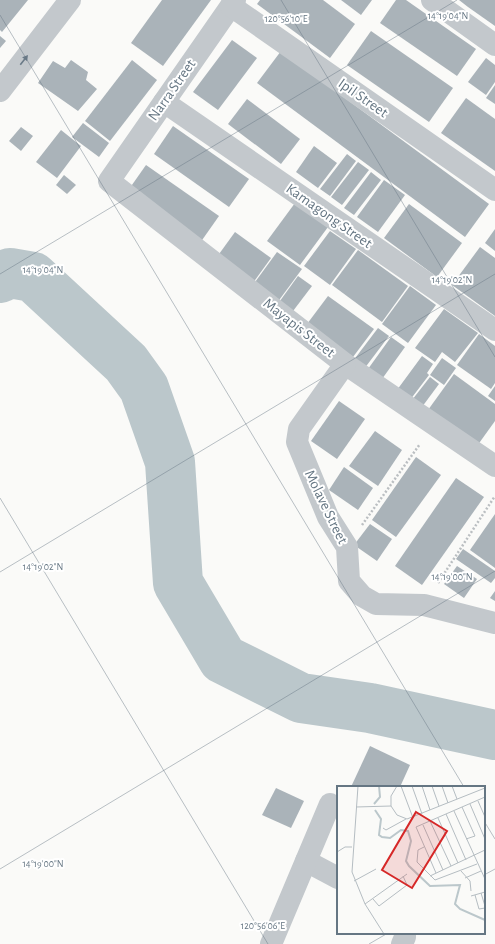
<svg xmlns="http://www.w3.org/2000/svg" width="495" height="944" viewBox="0 0 495 944" font-family="'Alegreya Sans',sans-serif">
<style>
.lines{fill:none;stroke-linecap:round;stroke-linejoin:round}
.river{stroke:#bbc7cb;stroke-width:50}
.building{fill:#aab3b9}
.path{stroke:#bbbfc2;stroke-width:2.5;stroke-dasharray:2 2;stroke-linecap:butt}
.minor{stroke:#c3c8cc;stroke-width:22}
.oneway{fill:#6a7a87}
.ticks{fill:none;stroke:#657683;stroke-width:1;stroke-opacity:0.45}
.labels{text-anchor:middle;dominant-baseline:central;stroke-width:4;stroke-linejoin:round;paint-order:stroke}
.street-label{font-size:15px;fill:#657683;stroke:#fff}
.inset-river{fill:none;stroke:#bbc7cb;stroke-width:2}
.inset-road{fill:none;stroke:#b5bdc2;stroke-width:1}
.view{fill:#d62828;fill-opacity:0.15;stroke:#d62828;stroke-width:2}
.inset-edge{fill:none;stroke:#657683;stroke-width:2}
.ticks-label{font-size:10px;text-anchor:middle;fill:#657683;stroke:#fff;stroke-width:4;stroke-linejoin:round;paint-order:stroke}
</style>
<rect width="100%" height="100%" fill="#fafaf8"/>
<g class="lines">
<!-- river -->
<polyline class="river" points="0,278 10,273 33,277 126,363 144,388 170,462 178,583 223,659 301,698 370,708 495,735"/>
</g>
<!-- building -->
<g class="building">
<polygon points="0,0 28,0 2,32 0,30"/>
<polygon points="162,0 211,0 163,66 131,43"/>
<polygon points="260,0 323,0 355,24 330,58 257,4"/>
<polygon points="341,0 372,0 361,15"/>
<polygon points="396,0 406,0 476,49 457,76 380,23"/>
<polygon points="459,0 495,0 495,26 468,7"/>
<polygon points="371,31 453,88 429,122 347,65"/>
<polygon points="0,36 6,41 0,48"/>
<polygon points="232,40 257,58 218,110 193,92"/>
<polygon points="281,51 489,204 465,237 257,83"/>
<polygon points="486,58 495,65 495,82 486,95 468,82"/>
<polygon points="71,60 88,72 86,80 97,89 78,111 38,83 53,61 65,68"/>
<polygon points="132,60 157,80 110,141 85,121"/>
<polygon points="495,85 495,104 486,98"/>
<polygon points="466,98 495,119 495,171 441,133"/>
<polygon points="247,99 300,139 281,164 228,124"/>
<polygon points="83,123 109,143 99,157 72,137"/>
<polygon points="173,126 249,179 229,207 154,154"/>
<polygon points="21,127 33,136 21,151 9,141"/>
<polygon points="61,130 81,146 57,178 36,162"/>
<polygon points="314,146 337,163 318,188 296,172"/>
<polygon points="347,154 356,161 330,196 320,189"/>
<polygon points="358,162 369,170 342,205 331,197"/>
<polygon points="146,165 219,216 200,243 127,192"/>
<polygon points="371,172 381,180 354,215 344,208"/>
<polygon points="64,175 76,185 67,194 56,185"/>
<polygon points="384,180 405,195 378,232 357,217"/>
<polygon points="295,203 328,227 300,265 267,241"/>
<polygon points="409,204 462,243 437,277 384,238"/>
<polygon points="495,229 495,251 485,243"/>
<polygon points="330,231 356,249 330,285 304,266"/>
<polygon points="235,232 271,258 250,287 214,261"/>
<polygon points="480,247 495,258 495,316 452,285"/>
<polygon points="358,250 408,286 382,322 332,285"/>
<polygon points="277,252 302,269 274,307 250,289"/>
<polygon points="298,276 312,286 290,315 277,305"/>
<polygon points="410,286 436,305 408,343 382,324"/>
<polygon points="328,296 374,329 353,357 307,324"/>
<polygon points="444,309 478,333 455,362 442,352 435,362 415,348"/>
<polygon points="378,328 389,336 364,369 353,361"/>
<polygon points="479,334 495,346 495,383 491,389 457,365"/>
<polygon points="391,337 405,347 382,379 368,369"/>
<polygon points="422,356 433,364 427,373 429,375 410,400 397,390"/>
<polygon points="442,358 456,368 444,385 430,375"/>
<polygon points="454,374 495,404 495,421 477,446 428,410"/>
<polygon points="430,377 439,384 422,407 412,400"/>
<polygon points="495,386 495,401 488,396"/>
<polygon points="339,401 365,419 337,459 311,441"/>
<polygon points="375,431 402,450 378,486 349,466"/>
<polygon points="416,457 441,475 396,537 372,520"/>
<polygon points="344,467 373,488 358,510 329,490"/>
<polygon points="456,478 484,497 422,585 395,566"/>
<polygon points="495,514 495,568 470,550"/>
<polygon points="370,524 392,539 377,561 354,545"/>
<polygon points="463,549 495,571 495,578 491,583 456,559"/>
<polygon points="457,566 477,579 464,598 444,584"/>
<polygon points="495,591 495,601 490,598"/>
<polygon points="370,746 410,765 400,787 351,787"/>
<polygon points="276,788 304,801 291,828 262,815"/>
</g>
<g class="lines">
<!-- path -->
<g class="path">
<polyline points="362,525 420,444"/>
<polyline points="438,583 495,496"/>
</g>
<!-- minor -->
<g class="minor">
<polyline points="235,0 109,181 345,364 495,466"/>
<polyline points="432,0 495,45"/>
<polyline points="231,6 495,190"/>
<polyline points="0,91 70,0"/>
<polyline points="164,102 495,330"/>
<polyline points="345,364 299,429 297,442 328,517 347,547 349,581 362,596 376,604 424,605 495,623"/>
<polyline points="306,861 338,878"/>
<polyline points="271,944 330,804"/>
<polyline points="402,944 405,937 405,933"/>
</g>
</g>
<!-- one-way arrows -->
<defs><path id="oneway-solid" d="M-6-.8H1V-3.2L6.5 0L1 3.2V.8H-6Z"/></defs>
<use class="oneway" href="#oneway-solid" transform="translate(24 60) rotate(-52)"/>
<!-- ticks -->
<path class="ticks" d="M281 0 495 357M0 15 464 787M0 274 457 0M0 498 268 944M0 572 495 274M484 821 495 839M0 869 495 571M484 875 495 869M369 944 388 933"/>
<g class="labels">
<!-- street labels -->
<g class="street-label">
<text transform="translate(172 90) rotate(-55)">Narra Street</text>
<text transform="translate(363 98) rotate(35)">Ipil Street</text>
<text transform="translate(329 216) rotate(35)">Kamagong Street</text>
<text transform="translate(299 328) rotate(38)">Mayapis Street</text>
<text transform="translate(326 507) rotate(64)">Molave Street</text>
</g>
</g>
<!-- overview -->
<g transform="translate(337 786)">
<rect width="148" height="148" fill="#fafaf8"/>
<path class="inset-river" d="M37 18 43 11 42 0M38 24 44 33 42 49 45 51 53 52 64 44 71 45 74 55 69 75 72 80 93 100 123 99 118 118 123 123 148 134"/>
<path class="inset-road" d="M21 0 15 86 28 118 47 148M60 0 54 10V20L60 29 70 33 148 2M64 0 76 32M75 0 85 28M85 0 93 24M95 0 102 20M105 0 111 17M115 0 120 13M141 15 148 31M133 18 148 53M19 21 54 20M125 21 138 50 129 53M117 25 148 93M109 28 129 74M101 32 121 77M93 35 114 80M86 39 106 84M46 42 49 44 69 33M87 61 81 64 80 76 98 94 140 78M0 66 8 61H15M124 85 133 95 134 105M99 87 79 41 148 11M93 90 148 64M128 92 144 85M17 95 39 83M144 107 148 120M138 109 142 123 148 122M134 110 148 106M36 113 42 120 70 99 66 90M28 118 70 88"/>
<path class="view" d="M79 26 110 45 75 102 45 84Z"/>
<rect width="148" height="148" class="inset-edge"/>
</g>
<g class="ticks-label">
<text x="448" y="19">14°19'04"N</text>
<text x="286" y="22">120°56'10"E</text>
<text x="43" y="273">14°19'04"N</text>
<text x="452" y="283">14°19'02"N</text>
<text x="43" y="570">14°19'02"N</text>
<text x="452" y="580">14°19'00"N</text>
<text x="43" y="867">14°19'00"N</text>
<text x="263" y="929">120°56'06"E</text>
</g>
</svg>
